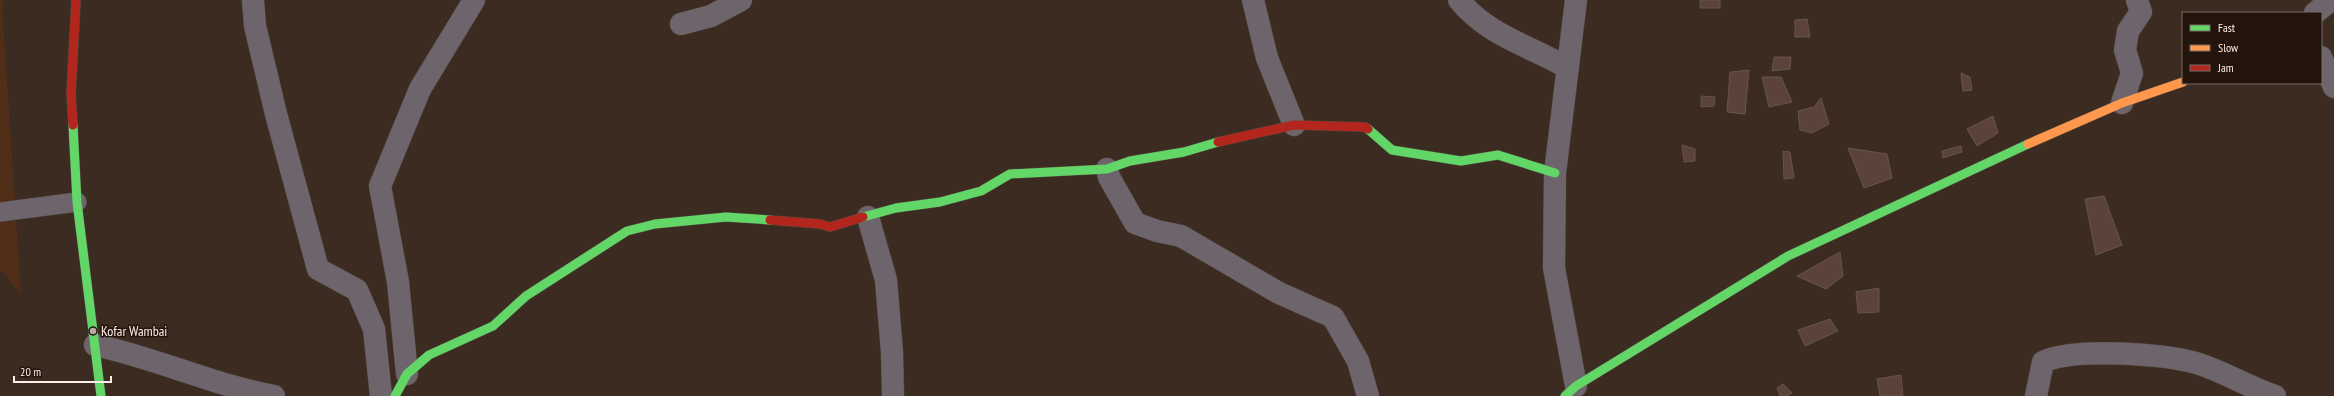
<svg xmlns="http://www.w3.org/2000/svg" width="2334" height="396" viewBox="0 0 2334 396" font-family="'PT Sans Narrow',sans-serif">
<style>
.built{fill:#512e17}
.building{fill:#5b433b;stroke:#64554e}
.lines{fill:none;stroke-linecap:round;stroke-linejoin:round}
.lane-casing{stroke:#53473f;stroke-width:20}
.street-casing{stroke:#53473f;stroke-width:23}
.fast-casing{stroke:#53473f;stroke-width:10}
.slow-casing{stroke:#53473f;stroke-width:10}
.jam-casing{stroke:#53473f;stroke-width:10}
.lane{stroke:#6d646c;stroke-width:19}
.street{stroke:#6d646c;stroke-width:22}
.fast{stroke:#63d668;stroke-width:9}
.slow{stroke:#ff974d;stroke-width:9}
.jam{stroke:#b3261e;stroke-width:9}
.poi-dot{fill:#b8aaa2;stroke:#23150c;stroke-width:1.5}
.labels{text-anchor:middle;dominant-baseline:central;stroke-width:3;stroke-linejoin:round;paint-order:stroke}
.poi-label{font-size:14px;fill:#fcefe8;stroke:#23150c;text-anchor:start}
</style>
<rect width="100%" height="100%" fill="#3b2b20"/>
<!-- built -->
<polygon class="built" points="0,0 4,0 2,5 21,294 0,269"/>
<!-- building -->
<g class="building">
<rect x="1700" y="0" width="20" height="8"/>
<polygon points="1807,19 1810,37 1795,37 1795,20"/>
<polygon points="1774,57 1791,57 1790,69 1772,71"/>
<polygon points="1749,70 1745,114 1727,112 1730,72"/>
<polygon points="1961,73 1970,77 1972,90 1963,91"/>
<polygon points="1762,77 1781,77 1792,102 1769,107"/>
<polygon points="1701,96 1715,97 1714,106 1701,107"/>
<polygon points="1821,98 1829,124 1812,133 1800,130 1798,111 1814,107"/>
<polygon points="1993,116 1998,133 1977,146 1967,129"/>
<polygon points="1682,145 1695,149 1695,161 1684,162"/>
<polygon points="1961,146 1962,152 1943,158 1942,151"/>
<polygon points="1848,148 1887,154 1892,178 1864,188"/>
<polygon points="1783,151 1790,152 1794,178 1784,179"/>
<polygon points="2104,196 2122,245 2096,255 2085,199"/>
<polygon points="1840,252 1843,276 1826,289 1797,276"/>
<polygon points="1879,288 1879,312 1858,313 1856,292"/>
<polygon points="1830,319 1838,331 1805,346 1798,330"/>
<polygon points="1901,375 1903,396 1880,396 1877,379"/>
<polygon points="1783,384 1792,393 1787,396 1780,396 1777,388"/>
</g>
<g class="lines">
<!-- lane casing -->
<g class="lane-casing">
<polyline id="lane" points="0,212 77,202"/>
</g>
<!-- street casing -->
<g class="street-casing">
<g id="street">
<polyline points="253,0 255,26 276,114 318,269 357,290 374,329 381,396"/>
<polyline points="1253,0 1267,58 1294,125"/>
<path d="M1459 0C1487 35 1530 46 1568 68"/>
<polyline points="2315,13 2331,0"/>
<polyline points="681,24 711,16 741,0"/>
<polyline points="2321,57 2334,87"/>
<polyline points="2122,103 2132,73 2125,50 2128,31 2141,12 2137,0"/>
<polyline points="1107,169 1109,177 1135,223 1157,231 1181,236 1279,293 1333,317 1358,361 1368,396"/>
<polyline points="868,217 886,280 892,352 893,396"/>
<path d="M95 345C156 358 213 385 274 396"/>
<polyline points="407,374 398,282 380,186 420,89 474,0"/>
<polyline points="1576,386 1554,268 1555,173 1576,0"/>
<path d="M2036 396 2043 362C2073 347 2164 354 2196 363 2223 371 2248 387 2275 396"/>
</g>
</g>
<!-- fast casing -->
<g class="fast-casing">
<g id="fast">
<polyline points="73,125 77,202 101,396"/>
<polyline points="1368,129 1392,150 1461,161 1498,155 1555,173"/>
<polyline points="863,217 896,208 940,202 981,191 1010,174 1107,169 1130,161 1184,152 1218,142"/>
<polyline points="395,396 407,374 429,355 493,326 526,296 627,231 655,224 726,217 770,220"/>
<polyline points="1565,396 1576,386 1788,256 2028,144"/>
</g>
</g>
<!-- slow casing -->
<g class="slow-casing">
<polyline id="slow" points="2028,144 2122,103 2183,82"/>
</g>
<!-- jam casing -->
<g class="jam-casing">
<g id="jam">
<polyline points="73,125 71,94 76,0"/>
<polyline points="1218,142 1294,125 1365,127 1368,129"/>
<polyline points="770,220 820,224 830,227 863,217"/>
</g>
</g>
<!-- lane -->
<use href="#lane" class="lane"/>
<!-- street -->
<use href="#street" class="street"/>
<!-- fast -->
<use href="#fast" class="fast"/>
<!-- slow -->
<use href="#slow" class="slow"/>
<!-- jam -->
<use href="#jam" class="jam"/>
</g>
<!-- markers -->
<circle class="poi-dot" cx="93" cy="331" r="4"/>
<g class="labels">
<!-- poi labels -->
<g class="poi-label">
<text x="101" y="331">Kofar Wambai</text>
</g>
</g>
<!-- legend -->
<rect x="2182" y="12" width="140" height="72" fill="#23150c" stroke="#7a6c64"/>
<rect x="2190" y="25" width="20" height="6" fill="#63d668" stroke="#7a6c64"/>
<text x="2218" y="32" font-size="12" fill="#fcefe8">Fast</text>
<rect x="2190" y="45" width="20" height="6" fill="#ff974d" stroke="#7a6c64"/>
<text x="2218" y="52" font-size="12" fill="#fcefe8">Slow</text>
<rect x="2190" y="65" width="20" height="6" fill="#b3261e" stroke="#7a6c64"/>
<text x="2218" y="72" font-size="12" fill="#fcefe8">Jam</text>
<!-- scale -->
<path d="M14 376v6h97v-6" fill="none" stroke="#fcefe8" stroke-width="2"/>
<text x="20" y="376" font-size="12" fill="#fcefe8" stroke="#23150c" stroke-width="3" paint-order="stroke">20 m</text>
</svg>
